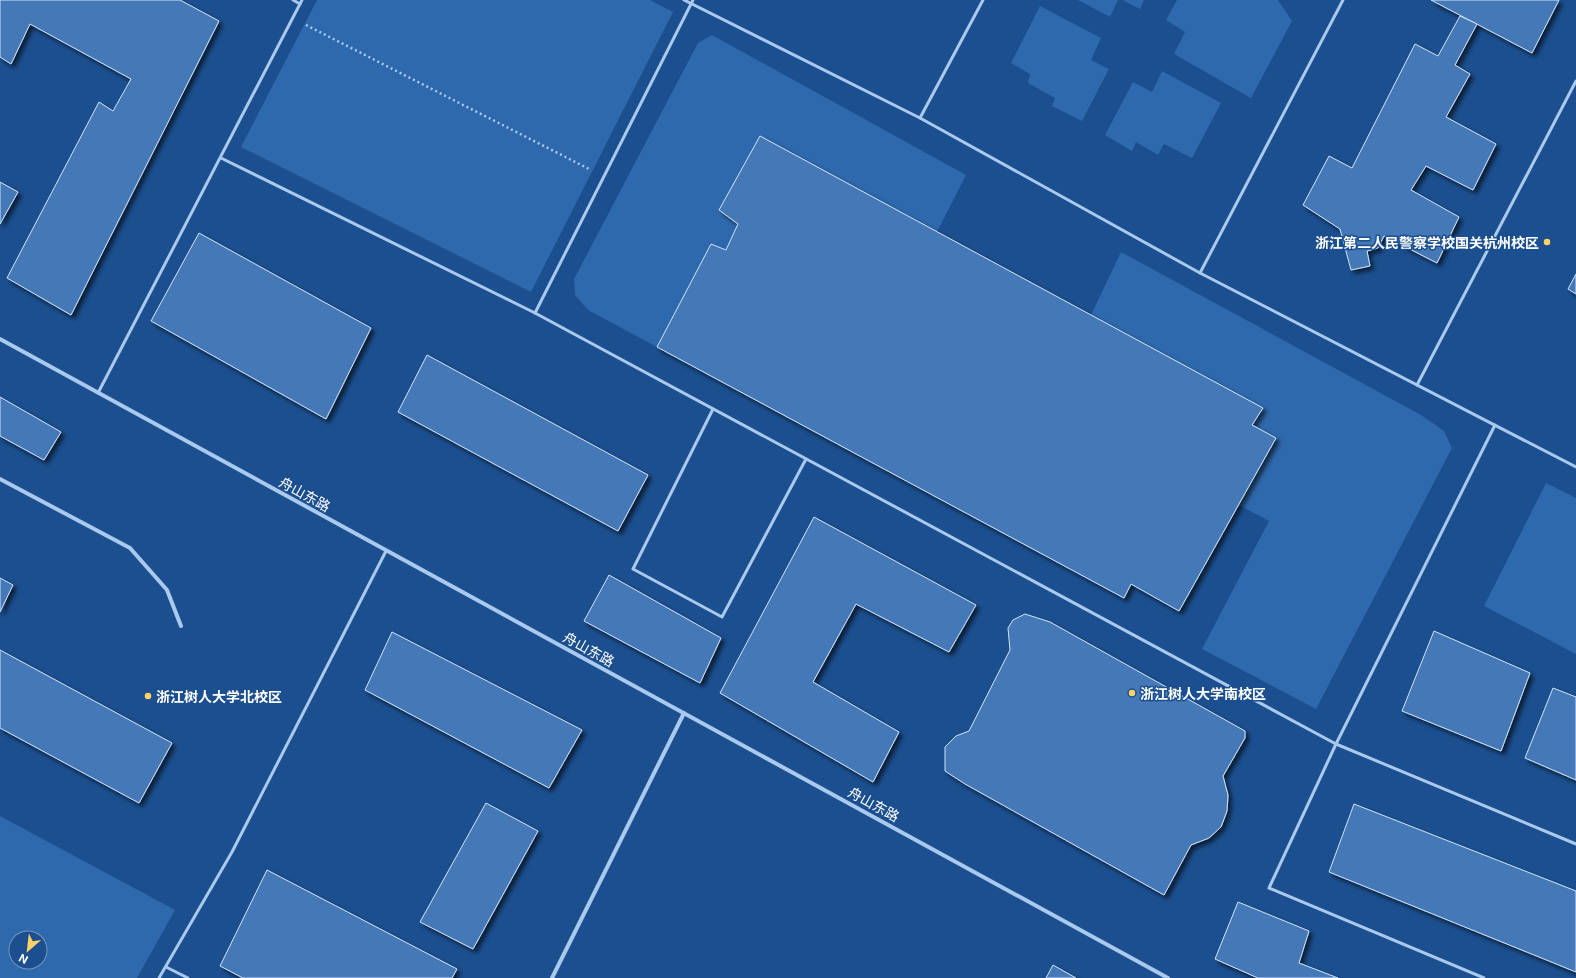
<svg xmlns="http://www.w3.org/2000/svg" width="1576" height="978" viewBox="0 0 1576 978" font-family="Inter,'Noto Sans SC',sans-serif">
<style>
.green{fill:#2e69ad;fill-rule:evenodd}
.building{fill:#4478b7;stroke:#cfe3fa;filter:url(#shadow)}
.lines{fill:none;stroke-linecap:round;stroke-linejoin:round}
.path{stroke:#a9c9ee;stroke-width:2.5;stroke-dasharray:2 3;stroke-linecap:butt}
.service{stroke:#a9c9ee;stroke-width:3}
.minor{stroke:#a9c9ee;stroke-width:4}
.poi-dot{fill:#ffd166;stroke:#1b4f8f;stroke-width:1.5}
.labels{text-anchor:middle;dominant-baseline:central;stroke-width:3;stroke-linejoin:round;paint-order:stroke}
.poi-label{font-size:14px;font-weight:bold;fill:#fff;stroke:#1b4f8f;text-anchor:start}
.street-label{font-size:14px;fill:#fff;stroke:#1b4f8f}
</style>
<defs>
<filter id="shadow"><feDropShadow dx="3.5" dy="3.5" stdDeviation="2" flood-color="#0009"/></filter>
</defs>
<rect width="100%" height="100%" fill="#1b4f8f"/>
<!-- green -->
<g class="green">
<polygon points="317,0 650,0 673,12 531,292 241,147"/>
<polygon points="1078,0 1118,0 1110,17"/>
<polygon points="1123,0 1144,0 1140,9"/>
<polygon points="1177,0 1278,0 1292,21 1251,98 1174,54 1185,32 1166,20"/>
<polygon points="1040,6 1101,38 1091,60 1109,69 1082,121 1052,106 1055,98 1028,83 1030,74 1011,63"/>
<polygon points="712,35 966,175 937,232 760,136 719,210 738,224 726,250 711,244 657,347 588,310 575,295 574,279 698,43"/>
<polygon points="1162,71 1221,103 1192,158 1164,144 1158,155 1136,142 1132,151 1105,135 1133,82 1152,92"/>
<polygon points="1121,252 1421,415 1444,431 1452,448 1316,709 1202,649 1269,521 1239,505 1276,438 1252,425 1262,408 1091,315"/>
<polygon points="1546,483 1576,498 1576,654 1484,606"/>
<path d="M0 816 175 910 137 978H0ZM16 938H40V962H16Z"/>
</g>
<!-- building -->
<g class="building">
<polygon points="0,0 180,0 219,21 71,315 7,278 99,102 113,111 131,79 30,24 11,64 0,57"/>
<polygon points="1431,0 1559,0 1532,53"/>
<polygon points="1460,16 1477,24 1455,65 1470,74 1446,117 1496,144 1473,190 1426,166 1411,190 1459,217 1437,263 1384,236 1378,248 1367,251 1370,266 1351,270 1340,229 1303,205 1329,156 1352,168 1415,44 1438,56"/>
<polygon points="760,136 1263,408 1252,425 1276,438 1179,611 1131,584 1124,598 657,347 711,244 726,250 738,224 719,210"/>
<polygon points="0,182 18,192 0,224"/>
<polygon points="199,233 371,328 326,419 151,321"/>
<polygon points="1576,274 1576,294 1568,289"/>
<polygon points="427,355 648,475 618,531 398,412"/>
<polygon points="0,397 61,432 44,460 0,436"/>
<polygon points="814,517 976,605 949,652 856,604 813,682 899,732 873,782 720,693"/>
<polygon points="609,575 721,638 700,683 584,621"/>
<polygon points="0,578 13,585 0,612"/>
<polygon points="1025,614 1050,622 1245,731 1245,738 1223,776 1228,795 1227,811 1221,827 1209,838 1191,845 1164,895 965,784 945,771 945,747 956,736 969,731 1010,650 1008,628 1013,620"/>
<polygon points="1434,631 1530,673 1501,751 1402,711"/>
<polygon points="392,632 582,730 549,788 365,690"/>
<polygon points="0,650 172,743 139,803 0,728"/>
<polygon points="1553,688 1576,697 1576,780 1525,758"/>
<polygon points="486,803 538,831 473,949 420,922"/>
<polygon points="1354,804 1576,891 1576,972 1329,872"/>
<polygon points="267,870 457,969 452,978 243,978 220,966"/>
<polygon points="1238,902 1309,931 1299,963 1338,978 1258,978 1215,959"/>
<polygon points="1053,965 1076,978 1046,978"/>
</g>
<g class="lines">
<!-- path -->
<polyline class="path" points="306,25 591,170"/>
<!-- service -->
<g class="service">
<polyline points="293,0 300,4"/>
<polyline points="684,0 920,118 1200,273 1576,467"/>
<polyline points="920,118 983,0"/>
<polyline points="221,158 535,313 1336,744 1576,844"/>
<polyline points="1200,273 1343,0"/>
<polyline points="535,313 693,0"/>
<polyline points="1417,385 1576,81"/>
<polyline points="98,393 302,0"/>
<polyline points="713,409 633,569 722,617 806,459"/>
<polyline points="166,967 188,978"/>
<polyline points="159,978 232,852 386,551"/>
<polyline points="1484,978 1269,888 1336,744 1495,425"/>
</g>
<!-- minor -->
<g class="minor">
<polyline points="0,339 1168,978"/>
<polyline points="0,479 130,548 167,590 181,626"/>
<polyline points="552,978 684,713"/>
</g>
</g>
<!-- markers -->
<g class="poi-dot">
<circle cx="1547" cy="242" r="4"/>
<circle cx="1132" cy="693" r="4"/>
<circle cx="148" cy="696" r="4"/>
</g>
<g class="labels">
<!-- poi labels -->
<g class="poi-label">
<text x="1539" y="242" text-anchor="end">浙江第二人民警察学校国关杭州校区</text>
<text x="1140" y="693">浙江树人大学南校区</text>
<text x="156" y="696">浙江树人大学北校区</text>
</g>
<!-- street labels -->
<g class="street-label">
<text transform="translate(305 494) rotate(29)">舟山东路</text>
<text transform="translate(589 649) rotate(29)">舟山东路</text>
<text transform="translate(874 804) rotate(29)">舟山东路</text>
</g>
</g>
<!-- north arrow -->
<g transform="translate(28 950) rotate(208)"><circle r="19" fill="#1b4f8f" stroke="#7695bc"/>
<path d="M0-3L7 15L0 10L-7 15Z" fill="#ffd166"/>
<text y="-6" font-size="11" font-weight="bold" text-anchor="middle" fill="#ffffff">N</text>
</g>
</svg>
